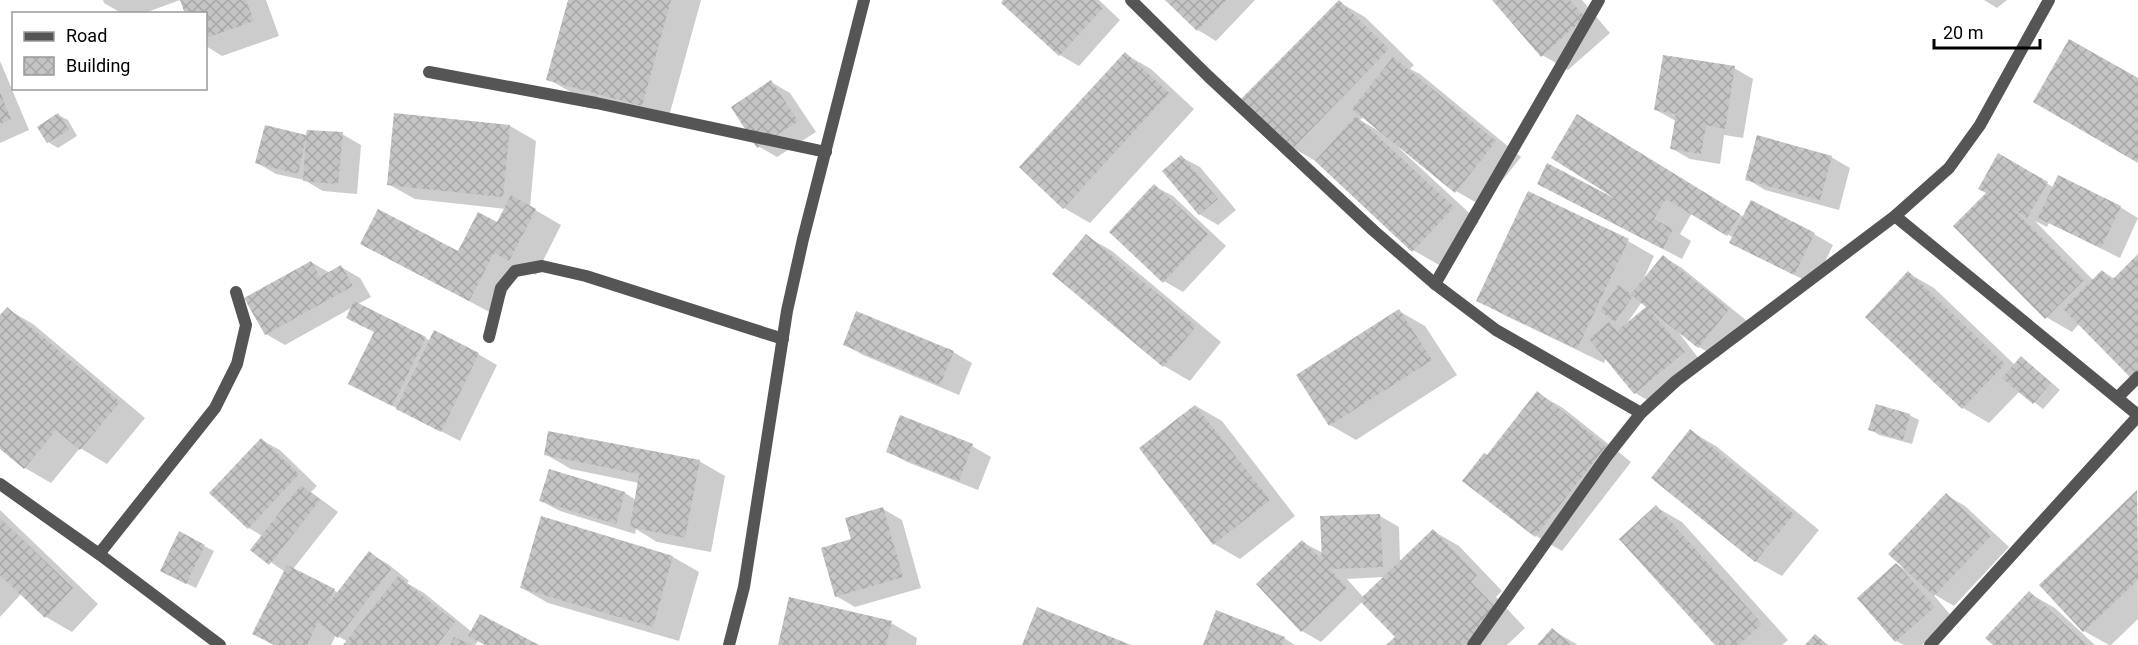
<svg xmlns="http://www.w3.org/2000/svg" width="2138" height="645" viewBox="0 0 2138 645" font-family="Roboto,sans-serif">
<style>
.shadow{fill:#0003;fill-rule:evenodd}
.building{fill:url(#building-cross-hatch)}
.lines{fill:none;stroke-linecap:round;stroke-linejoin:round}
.minor{stroke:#555;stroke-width:12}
</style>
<defs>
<pattern id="building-cross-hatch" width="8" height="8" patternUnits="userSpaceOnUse" patternTransform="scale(1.5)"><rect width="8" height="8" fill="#c4c4c4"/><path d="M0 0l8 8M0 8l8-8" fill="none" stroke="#a7a7a7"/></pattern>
</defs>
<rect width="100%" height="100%" fill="#fff"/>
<!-- shadow -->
<g class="shadow">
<polygon points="103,0 180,0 142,14 123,14 104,3"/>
<polygon points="182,0 266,0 279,36 222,56 206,46 206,14"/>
<polygon points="569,0 701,0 668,120 574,94 548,79"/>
<polygon points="1005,0 1099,0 1120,20 1079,66 1060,55 1003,3"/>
<polygon points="1167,0 1255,0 1216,41 1198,30"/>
<polygon points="1494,0 1582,0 1610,33 1568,70 1542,55"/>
<polygon points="1984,0 2007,0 1997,8"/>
<path d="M1339 2 1365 17 1414 65 1410 69 1420 74 1521 157 1482 206 1456 191 1400 146 1399 148 1479 222 1439 265 1413 250 1319 163 1293 148ZM1364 116 1379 131 1360 120Z"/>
<polygon points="1125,54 1151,69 1194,109 1090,223 1064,208"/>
<polygon points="0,61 29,130 0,143"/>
<polygon points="1734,68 1753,79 1743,138 1724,135 1720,164 1690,159 1671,148 1676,121 1656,110"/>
<polygon points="771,82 790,93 816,132 777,157 758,146"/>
<polygon points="58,115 68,120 77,136 58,148 48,142"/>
<polygon points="510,126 536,141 530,207 561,225 536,275 520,267 495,315 362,244 459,253 498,224 506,209 415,199 388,184"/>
<polygon points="266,127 308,137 342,134 361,145 357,194 323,191 304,180 276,174 257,163"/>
<polygon points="1603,131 1744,217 1814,234 1833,245 1814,285 1731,243 1734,238 1692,213 1680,234 1691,241 1682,259 1557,194 1628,207"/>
<polygon points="1999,155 2053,187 2120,207 2138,218 2120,258 2049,223 2047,227 2035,221 2093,280 2102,271 2115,279 2138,256 2072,332 2046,317 1988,193"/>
<polygon points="1181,157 1200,167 1236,210 1218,225 1199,214"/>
<polygon points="1831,157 1850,168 1839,210 1765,190 1747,179"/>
<polygon points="1154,186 1173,196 1226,246 1183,292 1164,281"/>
<polygon points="1086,236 1112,251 1221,342 1190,381 1164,366"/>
<path d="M1628 241 1654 256 1643 280 1663 257 1682 268 1747 321 1718 358 1699 347 1676 329 1703 364 1654 404 1635 393 1606 358 1604 363 1504 315 1478 300ZM1642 302 1648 307 1627 323Z"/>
<polygon points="311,262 330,273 341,267 360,278 371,297 358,304 431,341 478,354 497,365 460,441 350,384 376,333 353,307 285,345 266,334"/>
<polygon points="1908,273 1934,288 2015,365 2021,358 2030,364 2060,390 2043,409 2020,391 1989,423 1963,408 1867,317"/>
<polygon points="7,309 33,324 145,418 107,464 80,448 51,483 25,468 0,447 0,317"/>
<polygon points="1399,311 1425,326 1457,375 1356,440 1330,425"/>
<polygon points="844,344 953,352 972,363 959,395 863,355"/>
<polygon points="1537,393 1563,408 1631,462 1562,551 1536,536 1464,481 1488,457"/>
<polygon points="1196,406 1222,421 1295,516 1240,559 1214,544"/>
<polygon points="1909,415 1919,420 1912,444 1879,435 1870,429"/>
<polygon points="1690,431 1716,446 1819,530 1782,576 1755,561"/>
<polygon points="261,440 280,450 317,486 311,492 338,512 293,569 339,593 369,553 388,564 409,581 407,583 424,593 472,632 536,645 487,645 479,640 475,645 345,645 348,642 336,635 331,645 275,645 285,572 252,549 262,536 249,528 211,493"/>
<polygon points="972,446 991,457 978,490 907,462 888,452"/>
<polygon points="545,454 699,461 725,476 711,552 657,542 636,529 635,534 560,511 541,501 625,493 636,500 639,483 571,469"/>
<polygon points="2137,492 2138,619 2111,645 2109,645 2084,631 2041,585"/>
<polygon points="1946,495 1965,506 2009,547 1954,606 1932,593 1953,618 1922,645 1904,645 1896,641 1896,564 1906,570"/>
<polygon points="1656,507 1682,522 1788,640 1782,645 1717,645"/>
<polygon points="883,509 902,520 921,588 855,607 836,596"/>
<polygon points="0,510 98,604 72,632 46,617 21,594 0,617"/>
<path d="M1380 516 1399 527 1400 562 1433 531 1459 546 1502 591 1496 597 1525 628 1507 645H1388L1397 637 1363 601 1321 642 1302 631V542L1323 553ZM1384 577 1364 598 1347 579Z"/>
<polygon points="204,546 214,551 196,588 171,576"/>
<polygon points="673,557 699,572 679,641 548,603 522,588"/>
<polygon points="2029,593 2055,608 2095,645 1995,645"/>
<polygon points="891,623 917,638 916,645 780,645"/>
<polygon points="1552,630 1578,645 1539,645"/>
<polygon points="1284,638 1295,645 1204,645"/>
</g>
<!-- building -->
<g class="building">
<polygon points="180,0 246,0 254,21 206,38 206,14 185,14"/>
<polygon points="568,0 671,0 642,106 546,80"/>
<polygon points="1003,0 1094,0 1103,8 1059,56 1001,3"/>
<polygon points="1165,0 1226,0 1197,31"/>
<polygon points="1339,0 1389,49 1292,149 1241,99"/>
<polygon points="1492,0 1570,0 1585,17 1541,57"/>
<polygon points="2069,39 2138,78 2138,163 2033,102"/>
<polygon points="1125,52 1169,93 1063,209 1019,167"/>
<polygon points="1663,55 1735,66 1725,129 1706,125 1701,154 1670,149 1676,114 1654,110"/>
<polygon points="1393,57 1496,141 1455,193 1352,109"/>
<polygon points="771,80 798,121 757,148 731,107"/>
<polygon points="0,92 11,119 0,124"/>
<polygon points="58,113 69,130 47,143 37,127"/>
<polygon points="394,113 510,125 503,197 387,185"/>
<polygon points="1577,114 1740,214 1727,236 1666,199 1654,219 1673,229 1663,249 1537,184 1547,163 1616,199 1551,158"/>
<polygon points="1356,116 1454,207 1412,252 1315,161"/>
<polygon points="265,125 306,135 307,130 343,132 338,184 303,181 306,137 298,174 255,163"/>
<polygon points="1757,135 1832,156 1820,200 1745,180"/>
<polygon points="1998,153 2048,182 2027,218 2014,210 2084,280 2045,319 1953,226 1986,193 1978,189"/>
<polygon points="1181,155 1218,199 1199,215 1162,171"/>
<polygon points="2058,175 2121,206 2101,248 2038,218"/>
<polygon points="1154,184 1208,234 1163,283 1109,232"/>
<polygon points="1528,191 1629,239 1577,349 1476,301"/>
<polygon points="511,195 536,209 509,261 494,253 469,301 360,244 378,209 458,251 478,212 497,222"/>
<polygon points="1751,200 1815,233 1794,275 1729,243"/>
<polygon points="1086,234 1196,326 1163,367 1052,274"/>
<polygon points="2138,254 2138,373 2132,379 2063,309 2102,270 2112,280"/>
<polygon points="1663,255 1729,309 1698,348 1649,309 1685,352 1634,394 1589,339 1609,322 1617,331 1646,307 1633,296 1615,322 1600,311 1618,285 1631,294"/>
<polygon points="311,261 320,277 341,265 353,286 265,335 244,298"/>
<polygon points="1908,271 2005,364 1962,409 1865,317"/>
<polygon points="354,301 426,337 392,406 348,384 374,332 346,318"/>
<polygon points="7,307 120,402 80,450 56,430 24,469 0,449 0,315"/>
<polygon points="1399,309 1432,360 1329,426 1296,375"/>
<polygon points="856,311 954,351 940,385 843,345"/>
<polygon points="434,330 479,353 441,432 396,409"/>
<polygon points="2021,356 2051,383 2033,404 2002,378"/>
<polygon points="1537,391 1606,446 1535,537 1462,481 1484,453 1487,455"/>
<polygon points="1876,404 1910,414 1903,440 1868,430"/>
<polygon points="1195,405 1270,500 1213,545 1139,448"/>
<polygon points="900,415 973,444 959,481 886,452"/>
<polygon points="1690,429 1794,514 1755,562 1651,478"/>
<polygon points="548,431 700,460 685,538 630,527 639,474 544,455"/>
<polygon points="261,438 299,474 248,529 209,493"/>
<polygon points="549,469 625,492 616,524 539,501"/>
<polygon points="301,485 320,500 269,565 250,550"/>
<polygon points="2137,490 2138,580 2083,632 2039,585"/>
<polygon points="1946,493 1991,536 1934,596 1888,554"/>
<polygon points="1656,505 1762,624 1739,645 1715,645 1619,539"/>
<polygon points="883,507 903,577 835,597 821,548 851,539 845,518"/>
<polygon points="1380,514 1383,567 1330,569 1347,588 1301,632 1256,584 1302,540 1322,560 1320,516"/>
<polygon points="541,516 673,556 653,627 520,588"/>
<polygon points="0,518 73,588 45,618 0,575"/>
<polygon points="1433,529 1477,575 1471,582 1500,612 1466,645 1386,645 1395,637 1359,600"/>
<polygon points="179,531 205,545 186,584 160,571"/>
<polygon points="369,551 391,569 338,638 318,622 307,645 274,645 252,634 287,565 335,589 325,608"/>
<polygon points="1896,563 1935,607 1895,642 1857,598"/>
<polygon points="398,576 455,622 437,645 343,645"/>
<polygon points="2029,591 2087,645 1993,645 1985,638"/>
<polygon points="789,597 892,621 886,645 778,645"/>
<polygon points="1037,607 1131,645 1022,645"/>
<polygon points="1216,610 1285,637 1282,645 1203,645"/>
<polygon points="480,614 539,645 485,645 468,636"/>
<polygon points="1552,628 1571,645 1537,645"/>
<polygon points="1815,634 1828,645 1805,645"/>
<polygon points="454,637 472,645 450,645"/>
</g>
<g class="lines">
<!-- minor -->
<g class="minor">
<polyline points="1131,0 1208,76 1374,231 1435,284 1496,330 1641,413"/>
<polyline points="429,72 596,103 826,152"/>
<polyline points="1895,216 2138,415"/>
<polyline points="1435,284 1599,0"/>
<polyline points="489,337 501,288 515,271 542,266 586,276 783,339"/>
<polyline points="2118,397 2138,377"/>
<polyline points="0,484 99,554 220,645"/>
<polyline points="99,554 215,408 237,364 246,325 236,292"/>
<polyline points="729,645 744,587 787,311 803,239 864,0"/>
<polyline points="1473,645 1607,456 1641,413 1676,381 1895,216 1949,168 1980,125 2049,0"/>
<polyline points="1930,645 2138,416"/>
</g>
</g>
<!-- legend -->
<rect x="12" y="12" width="195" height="78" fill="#ffffff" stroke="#999999" stroke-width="1.5"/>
<rect x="24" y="32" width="30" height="9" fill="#555555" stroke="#999999" stroke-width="1.5"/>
<text x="66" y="42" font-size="18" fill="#000000">Road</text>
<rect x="24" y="57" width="30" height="18" fill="url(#building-cross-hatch)" stroke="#999999" stroke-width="1.5"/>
<text x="66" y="72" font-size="18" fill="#000000">Building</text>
<!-- scale -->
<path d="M1934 39v9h106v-9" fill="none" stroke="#000000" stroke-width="3"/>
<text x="1943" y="39" font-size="18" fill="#000000" stroke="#ffffff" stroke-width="4.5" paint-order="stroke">20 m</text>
</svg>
